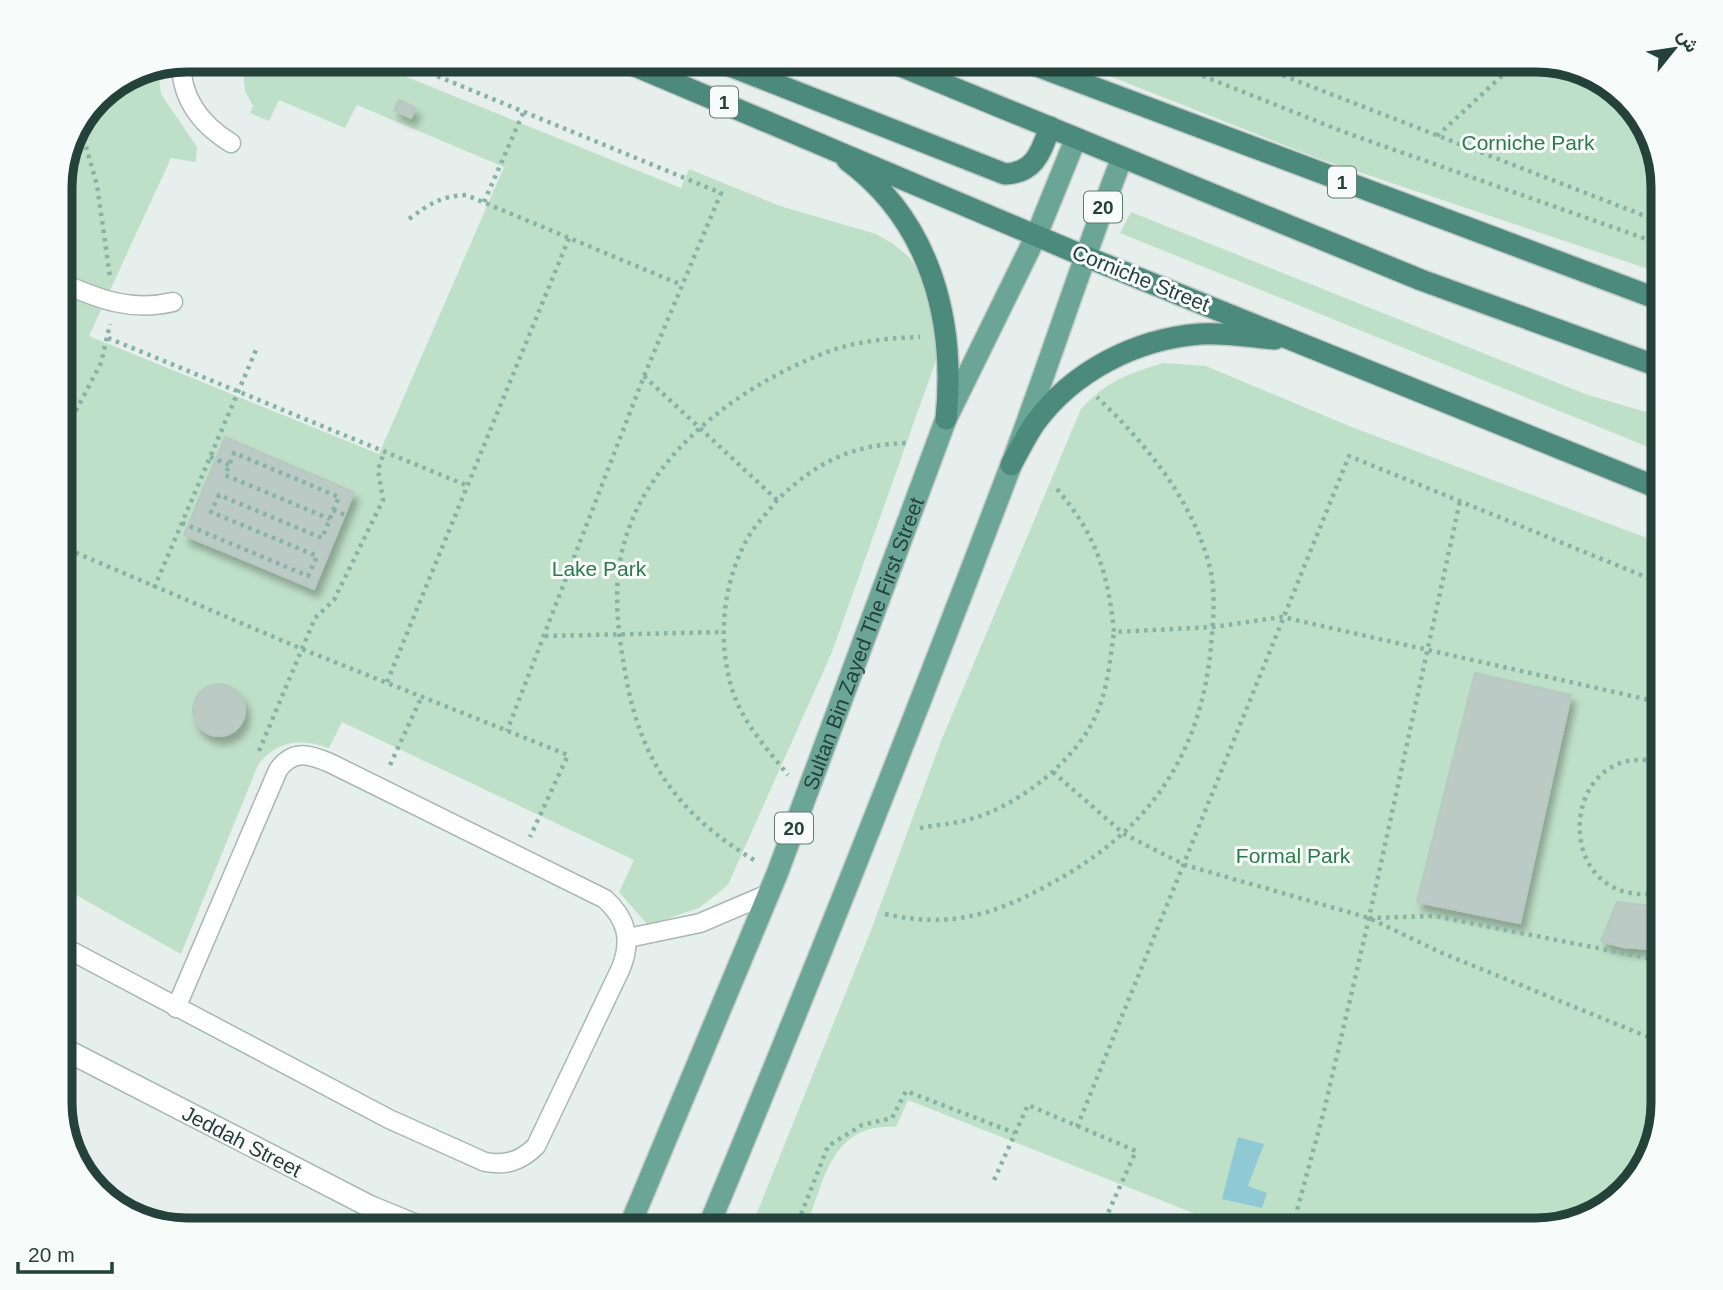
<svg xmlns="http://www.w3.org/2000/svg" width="1723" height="1290" viewBox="0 0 1723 1290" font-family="Arial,Vazirmatn,sans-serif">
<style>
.green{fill:#bfe0c8}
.water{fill:#8ec9d4}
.building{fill:#bbcac4;stroke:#b8c9c2;stroke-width:2;filter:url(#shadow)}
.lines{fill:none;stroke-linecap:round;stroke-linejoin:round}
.service-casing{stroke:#a8b8b2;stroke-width:21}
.minor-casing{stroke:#a8b8b2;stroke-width:24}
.primary-casing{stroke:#c2cac8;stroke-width:24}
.trunk-casing{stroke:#c2cac8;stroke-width:24}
.path{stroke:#86b3a5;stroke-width:4.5;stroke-dasharray:3.5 5;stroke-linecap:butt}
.service{stroke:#fff;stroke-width:18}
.minor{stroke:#fff;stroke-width:21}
.primary{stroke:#6aa596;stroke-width:21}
.trunk{stroke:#4c8a7c;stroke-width:21}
.labels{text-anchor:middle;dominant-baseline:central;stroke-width:6;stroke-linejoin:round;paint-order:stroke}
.shield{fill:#f7fbf9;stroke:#637a73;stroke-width:2}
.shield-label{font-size:19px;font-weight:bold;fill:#24423a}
.park-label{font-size:21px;fill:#2d7a4b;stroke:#f7fbf9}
.street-label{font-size:21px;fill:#24423a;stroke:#f7fbf9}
.rim{fill:none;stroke:#24423a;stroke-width:9}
</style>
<defs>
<filter id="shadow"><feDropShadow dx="4.5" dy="8" stdDeviation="3.5" flood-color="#0004"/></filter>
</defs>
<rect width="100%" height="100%" fill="#e6efeb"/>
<!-- green -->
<g class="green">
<path d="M242 60H365L681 188 689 169 780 206 876 234 892 243 909 257 922 276 930 297 938 355 832 652 728 885 699 908 648 925 619 892 634 860 342 722 329 748C302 738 276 740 258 765L181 954 60 886V178L73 130 102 91 158 70 161 94 197 147 196 162 171 158 89 336 379 454 504 167 357 105 345 128 279 100 269 121 250 113 253 106 245 91Z"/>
<polygon points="1069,60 1537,60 1614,86 1651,131 1663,186 1663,274 1317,158"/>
<polygon points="1131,212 1588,395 1663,417 1663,453 1120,233"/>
<path d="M1163 363 1206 366 1349 426 1663 544V1104L1637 1181 1592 1218 1537 1230H1236L908 1100 896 1127C831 1122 824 1182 805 1230H750L870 933 941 741 1081 409C1107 381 1127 374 1163 363Z"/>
</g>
<!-- water -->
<polygon class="water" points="1238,1137 1264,1144 1248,1186 1267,1193 1262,1208 1222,1199"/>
<!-- building -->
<g class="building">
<polygon points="399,100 416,108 411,118 394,110"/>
<polygon points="225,437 354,492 314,589 184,535"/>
<polygon points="1475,673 1571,695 1520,923 1417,902"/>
<circle cx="219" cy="710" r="26"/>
<polygon points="1617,902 1663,907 1663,950 1623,947 1601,941"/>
</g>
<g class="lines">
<!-- service casing -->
<g class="service-casing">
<g id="service">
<path d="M181 62C181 98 200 124 231 143"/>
<path d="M60 282C98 299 131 312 173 302"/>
<polyline points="628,938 700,923 768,894"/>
<path d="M60 945 389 1119 485 1162C506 1166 521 1161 536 1146L621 968C632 940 627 919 605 899L330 763C309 754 293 749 278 770L176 1008"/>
</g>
</g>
<!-- minor casing -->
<g class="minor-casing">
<g id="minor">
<path id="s1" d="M60 1047 369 1206 427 1230"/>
</g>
</g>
<!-- primary casing -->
<g class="primary-casing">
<g id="primary">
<path id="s2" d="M628 1230 777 874 946 419 1037 234 1076 138"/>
<path d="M707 1230C812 978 913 723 1010 468 1049 365 1082 260 1122 158"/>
</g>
</g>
<!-- trunk casing -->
<g class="trunk-casing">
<g id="trunk">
<polyline points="621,60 1084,256 1663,490"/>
<path d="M715 60 1005 174C1035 173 1041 152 1050 127"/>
<polyline points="886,60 1421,280 1663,368"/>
<polyline points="1021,60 1663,301"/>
<path d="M847 160C931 222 956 321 946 419"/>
<path d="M1011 465C1019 451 1026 436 1035 423 1073 371 1136 339 1200 334 1224 332 1251 337 1275 339"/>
</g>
</g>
<!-- path -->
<g class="path">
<polyline points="398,60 721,193 644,376 507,731"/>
<polyline points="1163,60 1344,132 1663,245"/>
<polyline points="1243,60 1663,223"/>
<polyline points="1603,82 1628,111 1658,162"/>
<polyline points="79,122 97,185 110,277"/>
<polyline points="1437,136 1519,60"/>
<polyline points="484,202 524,111"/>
<path d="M409 219C429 204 441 196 466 195L682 285"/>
<polyline points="108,338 468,486"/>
<path d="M644 376 777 500C818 461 853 444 909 443"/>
<polyline points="60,441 101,363 110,324"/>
<polyline points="210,457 229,465"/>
<path d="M1057 489C1096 535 1108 572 1114 632L1213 627 1282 617 1663 703"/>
<path d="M777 500C769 511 758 522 750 534 722 581 716 643 734 695 745 725 768 750 788 775"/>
<polyline points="333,510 345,515"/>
<path d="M182 523 308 576 317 556 211 512 219 495 322 538C328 524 333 510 339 497L234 453 225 475 330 519"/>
<polyline points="60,546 302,649 568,755 530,837"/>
<polyline points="154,588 256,350"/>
<polyline points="545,636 724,632"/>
<polyline points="387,682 569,238"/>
<polyline points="259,751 315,618 334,600 383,500 378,470 384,452"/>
<path d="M1663 763C1556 734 1548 915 1663 892"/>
<polyline points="390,765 422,696"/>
<polyline points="1053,772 1124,834 1185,865 1369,918 1442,953 1663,1043"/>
<path d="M920 828C935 825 952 824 967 820 1016 808 1076 761 1096 715 1108 689 1110 659 1114 632"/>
<path d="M754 860C679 815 641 762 626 677 620 644 615 611 618 577 627 471 726 393 817 356 849 342 885 338 920 337"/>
<path d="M885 914C949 928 992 916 1048 885 1146 833 1200 759 1211 647 1213 623 1216 592 1210 568 1193 500 1146 444 1097 397"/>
<polyline points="1369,918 1435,916 1663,961"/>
<polyline points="1077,1127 1349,456 1663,584"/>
<polyline points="994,1180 1028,1105 1136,1151 1103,1224"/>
<polyline points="795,1230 828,1146 862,1125 892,1118 906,1091 1015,1133"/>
<polyline points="1285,1230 1293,1225 1324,1111 1369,918 1460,501"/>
<polyline points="1295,1230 1293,1225 1325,1230"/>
</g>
<!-- service -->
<use href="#service" class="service"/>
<!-- minor -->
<use href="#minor" class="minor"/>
<!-- primary -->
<use href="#primary" class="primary"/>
<!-- trunk -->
<use href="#trunk" class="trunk"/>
</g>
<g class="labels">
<!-- shield labels -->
<g class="shield">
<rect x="710" y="86.5" width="28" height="31" rx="5"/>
<rect x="1328" y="166.5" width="28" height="31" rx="5"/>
<rect x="1084" y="191.5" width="38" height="31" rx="5"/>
<rect x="775" y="812.5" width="38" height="31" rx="5"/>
</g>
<g class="shield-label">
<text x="724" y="102">1</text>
<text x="1342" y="182">1</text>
<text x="1103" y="207">20</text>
<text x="794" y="828">20</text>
</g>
<!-- park labels -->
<g class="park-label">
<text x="1528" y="142">Corniche Park</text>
<text x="599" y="568">Lake Park</text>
<text x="1293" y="855">Formal Park</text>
</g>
<!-- street labels -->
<g class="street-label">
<text transform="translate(1141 278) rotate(22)">Corniche Street</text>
<text stroke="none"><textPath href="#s2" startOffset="632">Sultan Bin Zayed The First Street</textPath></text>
<text stroke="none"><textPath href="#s1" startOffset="205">Jeddah Street</textPath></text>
</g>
</g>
<!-- crop -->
<path d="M0 0H1723V1290H0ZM187 72H1536A115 115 0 0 1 1651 187V1103A115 115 0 0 1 1536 1218H187A115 115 0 0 1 72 1103V187A115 115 0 0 1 187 72Z" fill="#f7fbf9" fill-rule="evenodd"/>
<path class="rim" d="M187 72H1536A115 115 0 0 1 1651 187V1103A115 115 0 0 1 1536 1218H187A115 115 0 0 1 72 1103V187A115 115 0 0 1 187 72Z"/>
<!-- north arrow -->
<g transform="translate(1674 49) rotate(60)" stroke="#f7fbf9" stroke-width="5" paint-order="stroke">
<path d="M0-5L12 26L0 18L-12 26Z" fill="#24423a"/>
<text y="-10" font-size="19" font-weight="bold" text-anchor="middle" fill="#24423a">ش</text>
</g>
<!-- scale -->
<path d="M18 1262v10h94v-10" fill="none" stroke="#24423a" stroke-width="3.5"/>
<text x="28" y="1262" font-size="21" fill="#24423a" stroke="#f7fbf9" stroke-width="5" paint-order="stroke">20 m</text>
</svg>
